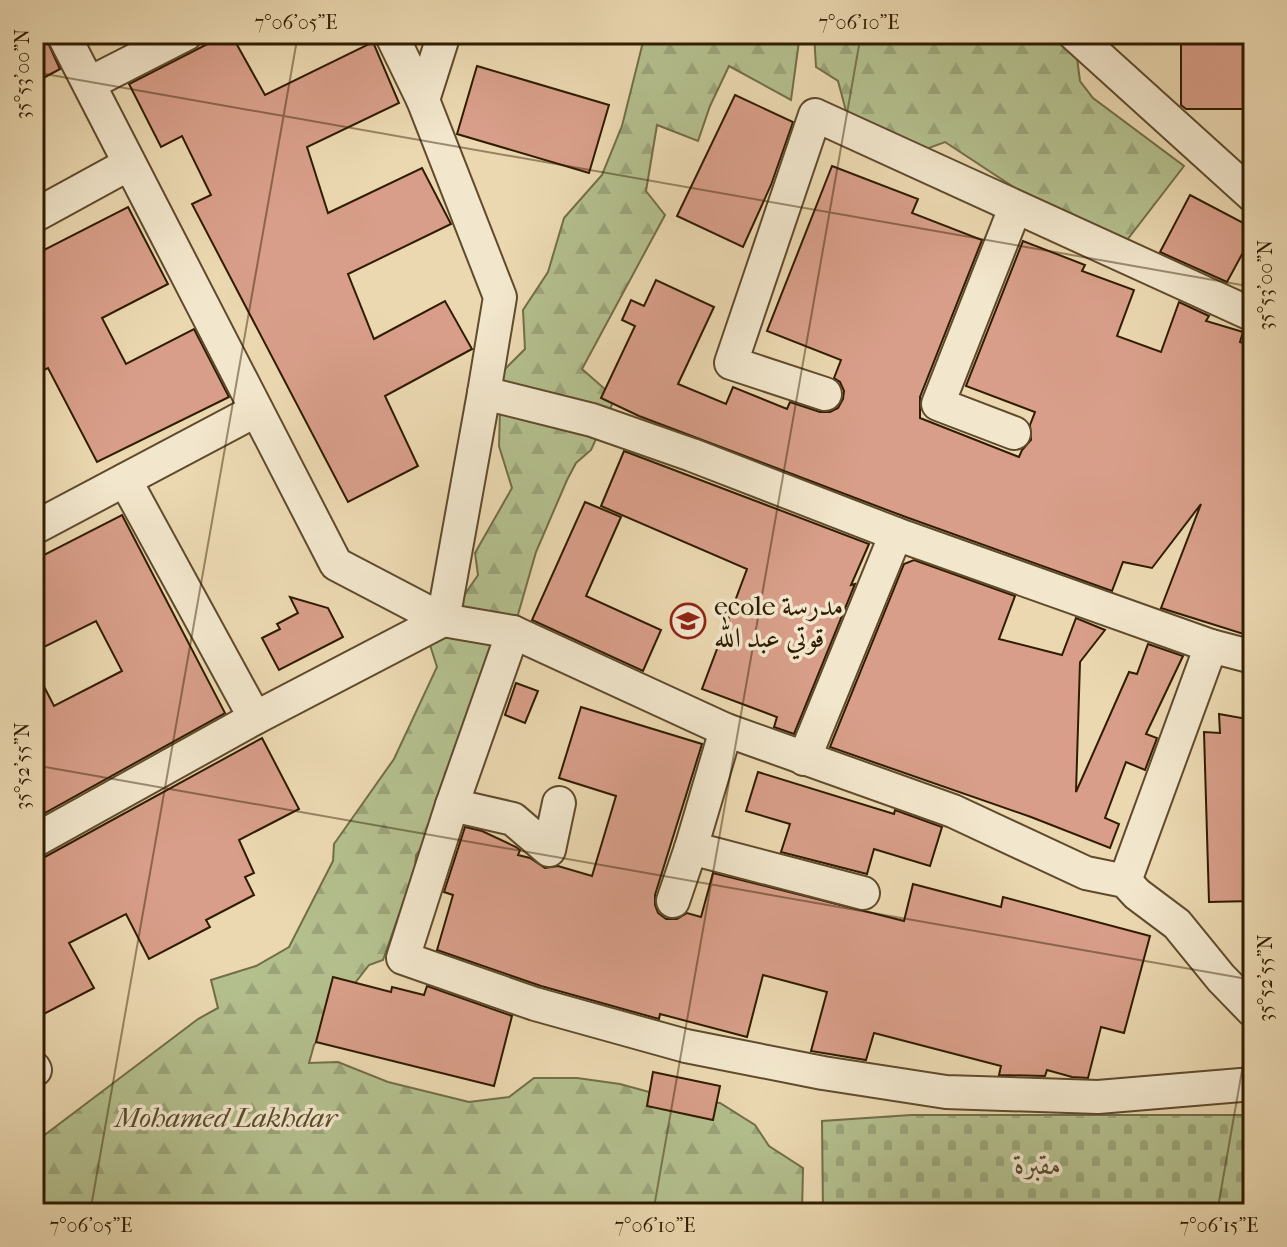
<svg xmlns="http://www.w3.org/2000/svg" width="1287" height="1247" viewBox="0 0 1287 1247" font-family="'IM FELL French Canon',Amiri,serif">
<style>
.forest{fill:url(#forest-firs);stroke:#726e47;stroke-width:2}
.cemetery{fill:url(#cemetery-stones);stroke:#726e47;stroke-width:2}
.building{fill:#d89e89;stroke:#301c00;stroke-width:2}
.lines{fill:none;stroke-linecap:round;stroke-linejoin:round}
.minor-casing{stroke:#5f4b2c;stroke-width:36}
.minor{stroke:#f2e6cc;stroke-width:32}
.ticks{fill:none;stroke:#301c00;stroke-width:2;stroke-opacity:0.45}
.labels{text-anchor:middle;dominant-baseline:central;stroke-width:7;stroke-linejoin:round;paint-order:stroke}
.poi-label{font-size:28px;fill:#301c00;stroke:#f2e6cc;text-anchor:start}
.park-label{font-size:28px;font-style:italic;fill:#584d2b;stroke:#f2e6cc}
.neatline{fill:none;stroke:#301c00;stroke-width:3}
.ticks-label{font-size:20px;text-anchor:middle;fill:#301c00}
</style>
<defs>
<pattern id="forest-firs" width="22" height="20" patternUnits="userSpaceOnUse" patternTransform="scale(2)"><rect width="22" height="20" fill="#b4bf8e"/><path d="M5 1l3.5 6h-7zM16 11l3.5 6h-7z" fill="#9ba479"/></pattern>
<pattern id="cemetery-stones" width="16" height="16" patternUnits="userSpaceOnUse" patternTransform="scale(2)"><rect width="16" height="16" fill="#b4bf8e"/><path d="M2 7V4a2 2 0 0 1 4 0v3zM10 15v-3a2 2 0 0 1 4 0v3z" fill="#9ba479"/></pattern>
</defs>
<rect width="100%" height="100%" fill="#ebd8b1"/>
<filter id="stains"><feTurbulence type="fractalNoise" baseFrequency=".0025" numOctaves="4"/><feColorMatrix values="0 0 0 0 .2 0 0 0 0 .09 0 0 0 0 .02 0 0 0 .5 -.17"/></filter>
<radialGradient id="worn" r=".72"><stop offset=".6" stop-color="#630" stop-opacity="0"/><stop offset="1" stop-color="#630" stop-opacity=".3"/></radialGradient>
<!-- forest -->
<g class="forest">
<polygon points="645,34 800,34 791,100 729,66 710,106 698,141 657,125 646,191 665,215 582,369 615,398 591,450 576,463 567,480 536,552 513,632 427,840 416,855 415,869 383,960 369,965 345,996 329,1026 314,1045 309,1063 338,1062 388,1082 469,1102 509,1097 534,1078 577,1078 620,1084 660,1095 720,1103 755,1125 769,1146 803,1168 802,1213 34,1213 34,1143 198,1019 218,1008 211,980 256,966 289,947 333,861 334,844 394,759 437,667 430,645 478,575 475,553 512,488 499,446 501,373 525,349 523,310 548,272 564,218 602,175 622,126"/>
<polygon points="814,34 1059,34 1077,58 1080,81 1093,98 1184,166 1127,240 1044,207 945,142 907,156 846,111 838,81 816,67"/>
</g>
<!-- cemetery -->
<polygon class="cemetery" points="911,1115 1253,1115 1253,1213 823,1213 822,1121"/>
<!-- building -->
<g class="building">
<polygon points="34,34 44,34 60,69 34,83"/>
<polygon points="227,34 231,34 265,95 373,42 399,103 307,147 328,213 422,168 451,224 348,274 374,339 445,301 472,349 385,396 418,466 348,502 192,204 211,195 182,136 161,147 129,84"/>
<polygon points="1181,34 1253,34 1253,109 1186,109 1181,105"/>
<polygon points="477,66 609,105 589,173 457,134"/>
<polygon points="735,95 793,122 771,185 743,247 677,216"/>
<polygon points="832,166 918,199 912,213 982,240 920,397 920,418 1019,457 1022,450 1031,440 1030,425 1035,412 966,386 1023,241 1085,265 1082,271 1134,290 1117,336 1161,352 1179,302 1209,316 1206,321 1243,332 1240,342 1253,346 1253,637 1161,608 1201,504 1152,568 1123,562 1112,591 903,516 639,416 601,398 635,326 622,320 631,300 644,306 656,280 714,307 678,384 726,404 733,387 787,409 790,402 820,412 830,412 838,408 843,399 844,391 840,382 834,378 841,360 767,331"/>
<polygon points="1190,195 1253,228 1253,234 1227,282 1160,252"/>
<polygon points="128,207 168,284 102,318 126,364 194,329 229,397 97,462 48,368 34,375 34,255"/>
<polygon points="624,451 869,544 851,585 855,584 794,734 774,727 777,717 702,689 747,569 601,506"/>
<polygon points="585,502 621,517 586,596 661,630 643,671 532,620"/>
<polygon points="122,515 225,713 34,819 34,667 54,706 122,671 96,621 34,652 34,560"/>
<polygon points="914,560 1015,596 999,639 1062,655 1076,618 1105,630 1080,662 1076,792 1129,672 1137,674 1148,644 1183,656 1146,734 1157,738 1145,770 1126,762 1105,818 1119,824 1110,848 1031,817 830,747 904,564"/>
<polygon points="290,597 328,608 343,637 279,670 262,638 280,629 277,624 298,613"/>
<polygon points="516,683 538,691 525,723 505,715"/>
<polygon points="581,707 702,744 655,895 655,905 658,913 666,919 677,919 687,913 701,917 713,873 904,921 913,884 1001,907 1003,897 1150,936 1124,1033 1101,1027 1088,1078 1072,1077 1047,1070 1045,1076 999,1075 1001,1066 874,1033 866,1060 811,1051 827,992 763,975 747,1037 660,1014 659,1019 541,986 437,950 453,895 444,892 465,827 482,831 516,847 520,850 518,855 530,858 545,868 558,866 592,876 616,796 559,778"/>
<polygon points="1219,714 1253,720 1253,901 1209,902 1204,732 1220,733"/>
<polygon points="262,738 299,809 239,840 254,873 245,877 254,895 206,920 210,927 149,959 126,914 69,943 94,988 34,1019 34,860 43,858"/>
<polygon points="758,772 894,814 895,810 942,827 930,866 874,849 867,874 781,852 790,824 746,811"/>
<polygon points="333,977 391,992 392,987 424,995 427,986 512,1016 494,1086 316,1042"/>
<polygon points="653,1072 720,1086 713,1120 647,1106"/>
</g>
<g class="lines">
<!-- minor casing -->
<g class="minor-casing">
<g id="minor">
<polyline points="63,34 336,564 443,620 513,632 726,730 953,811 1086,873 1125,881 1137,894 1177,924 1221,978 1253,1011"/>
<polyline points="391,34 423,100 500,297 484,393"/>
<polyline points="1074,34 1253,196"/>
<polyline points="90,83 186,34"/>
<polyline points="423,100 444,34"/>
<polyline points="34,216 129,164"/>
<polyline points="825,394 731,363 815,115 1253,315"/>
<polyline points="1014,433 938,404 1015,208"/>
<polyline points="125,480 255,718"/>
<polyline points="34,528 255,411"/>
<polyline points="443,620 484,393 592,420 692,455 896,534 1211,646 1253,657"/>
<polyline points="513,632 452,805 403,958 535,1004 686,1046 823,1073 946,1092 1098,1097 1253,1084"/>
<polyline points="726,730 691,848 863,893"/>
<polyline points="804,759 896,534"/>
<polyline points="452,805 513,819 549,850 559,803"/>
<polyline points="34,841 255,718 443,620"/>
<polyline points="1125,881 1211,646"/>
<polyline points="673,901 691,848"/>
<polyline points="34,1068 35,1070"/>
</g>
</g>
<!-- minor -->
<use href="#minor" class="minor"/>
</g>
<!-- ticks -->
<path class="ticks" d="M34 72 1253 287M34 765 1253 980M90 1213 298 34M653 1213 861 34M1217 1213 1253 1008"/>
<!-- icons -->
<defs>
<g id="school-ring" transform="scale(1.8)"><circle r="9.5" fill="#f2e6cc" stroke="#8f2418" stroke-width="1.5"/><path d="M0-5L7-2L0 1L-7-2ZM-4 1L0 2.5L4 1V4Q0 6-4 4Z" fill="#8f2418"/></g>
</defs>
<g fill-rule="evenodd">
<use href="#school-ring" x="688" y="621"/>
</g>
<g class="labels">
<!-- poi labels -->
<g class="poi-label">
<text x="714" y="605">ecole مدرسة<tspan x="714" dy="32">قوتي عبد الله</tspan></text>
</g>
<!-- park labels -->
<g class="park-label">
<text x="226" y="1117">Mohamed Lakhdar</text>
<text x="1038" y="1164">مقبرة</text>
</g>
</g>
<!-- margin -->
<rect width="1287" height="1247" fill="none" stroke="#ebd8b1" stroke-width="88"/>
<rect x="44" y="44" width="1199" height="1159" class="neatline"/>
<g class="ticks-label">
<text x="296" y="29">7°06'05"E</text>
<text x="859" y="29">7°06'10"E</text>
<text transform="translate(22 74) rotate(-90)" y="7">35°53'00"N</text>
<text transform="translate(1265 285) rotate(-90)" y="7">35°53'00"N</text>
<text transform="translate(22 766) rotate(-90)" y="7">35°52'55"N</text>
<text transform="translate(1265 978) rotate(-90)" y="7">35°52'55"N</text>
<text x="91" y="1232">7°06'05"E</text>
<text x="655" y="1232">7°06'10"E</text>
<text x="1219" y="1232">7°06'15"E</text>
</g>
<rect width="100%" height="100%" filter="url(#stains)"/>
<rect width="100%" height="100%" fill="url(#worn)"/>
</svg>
